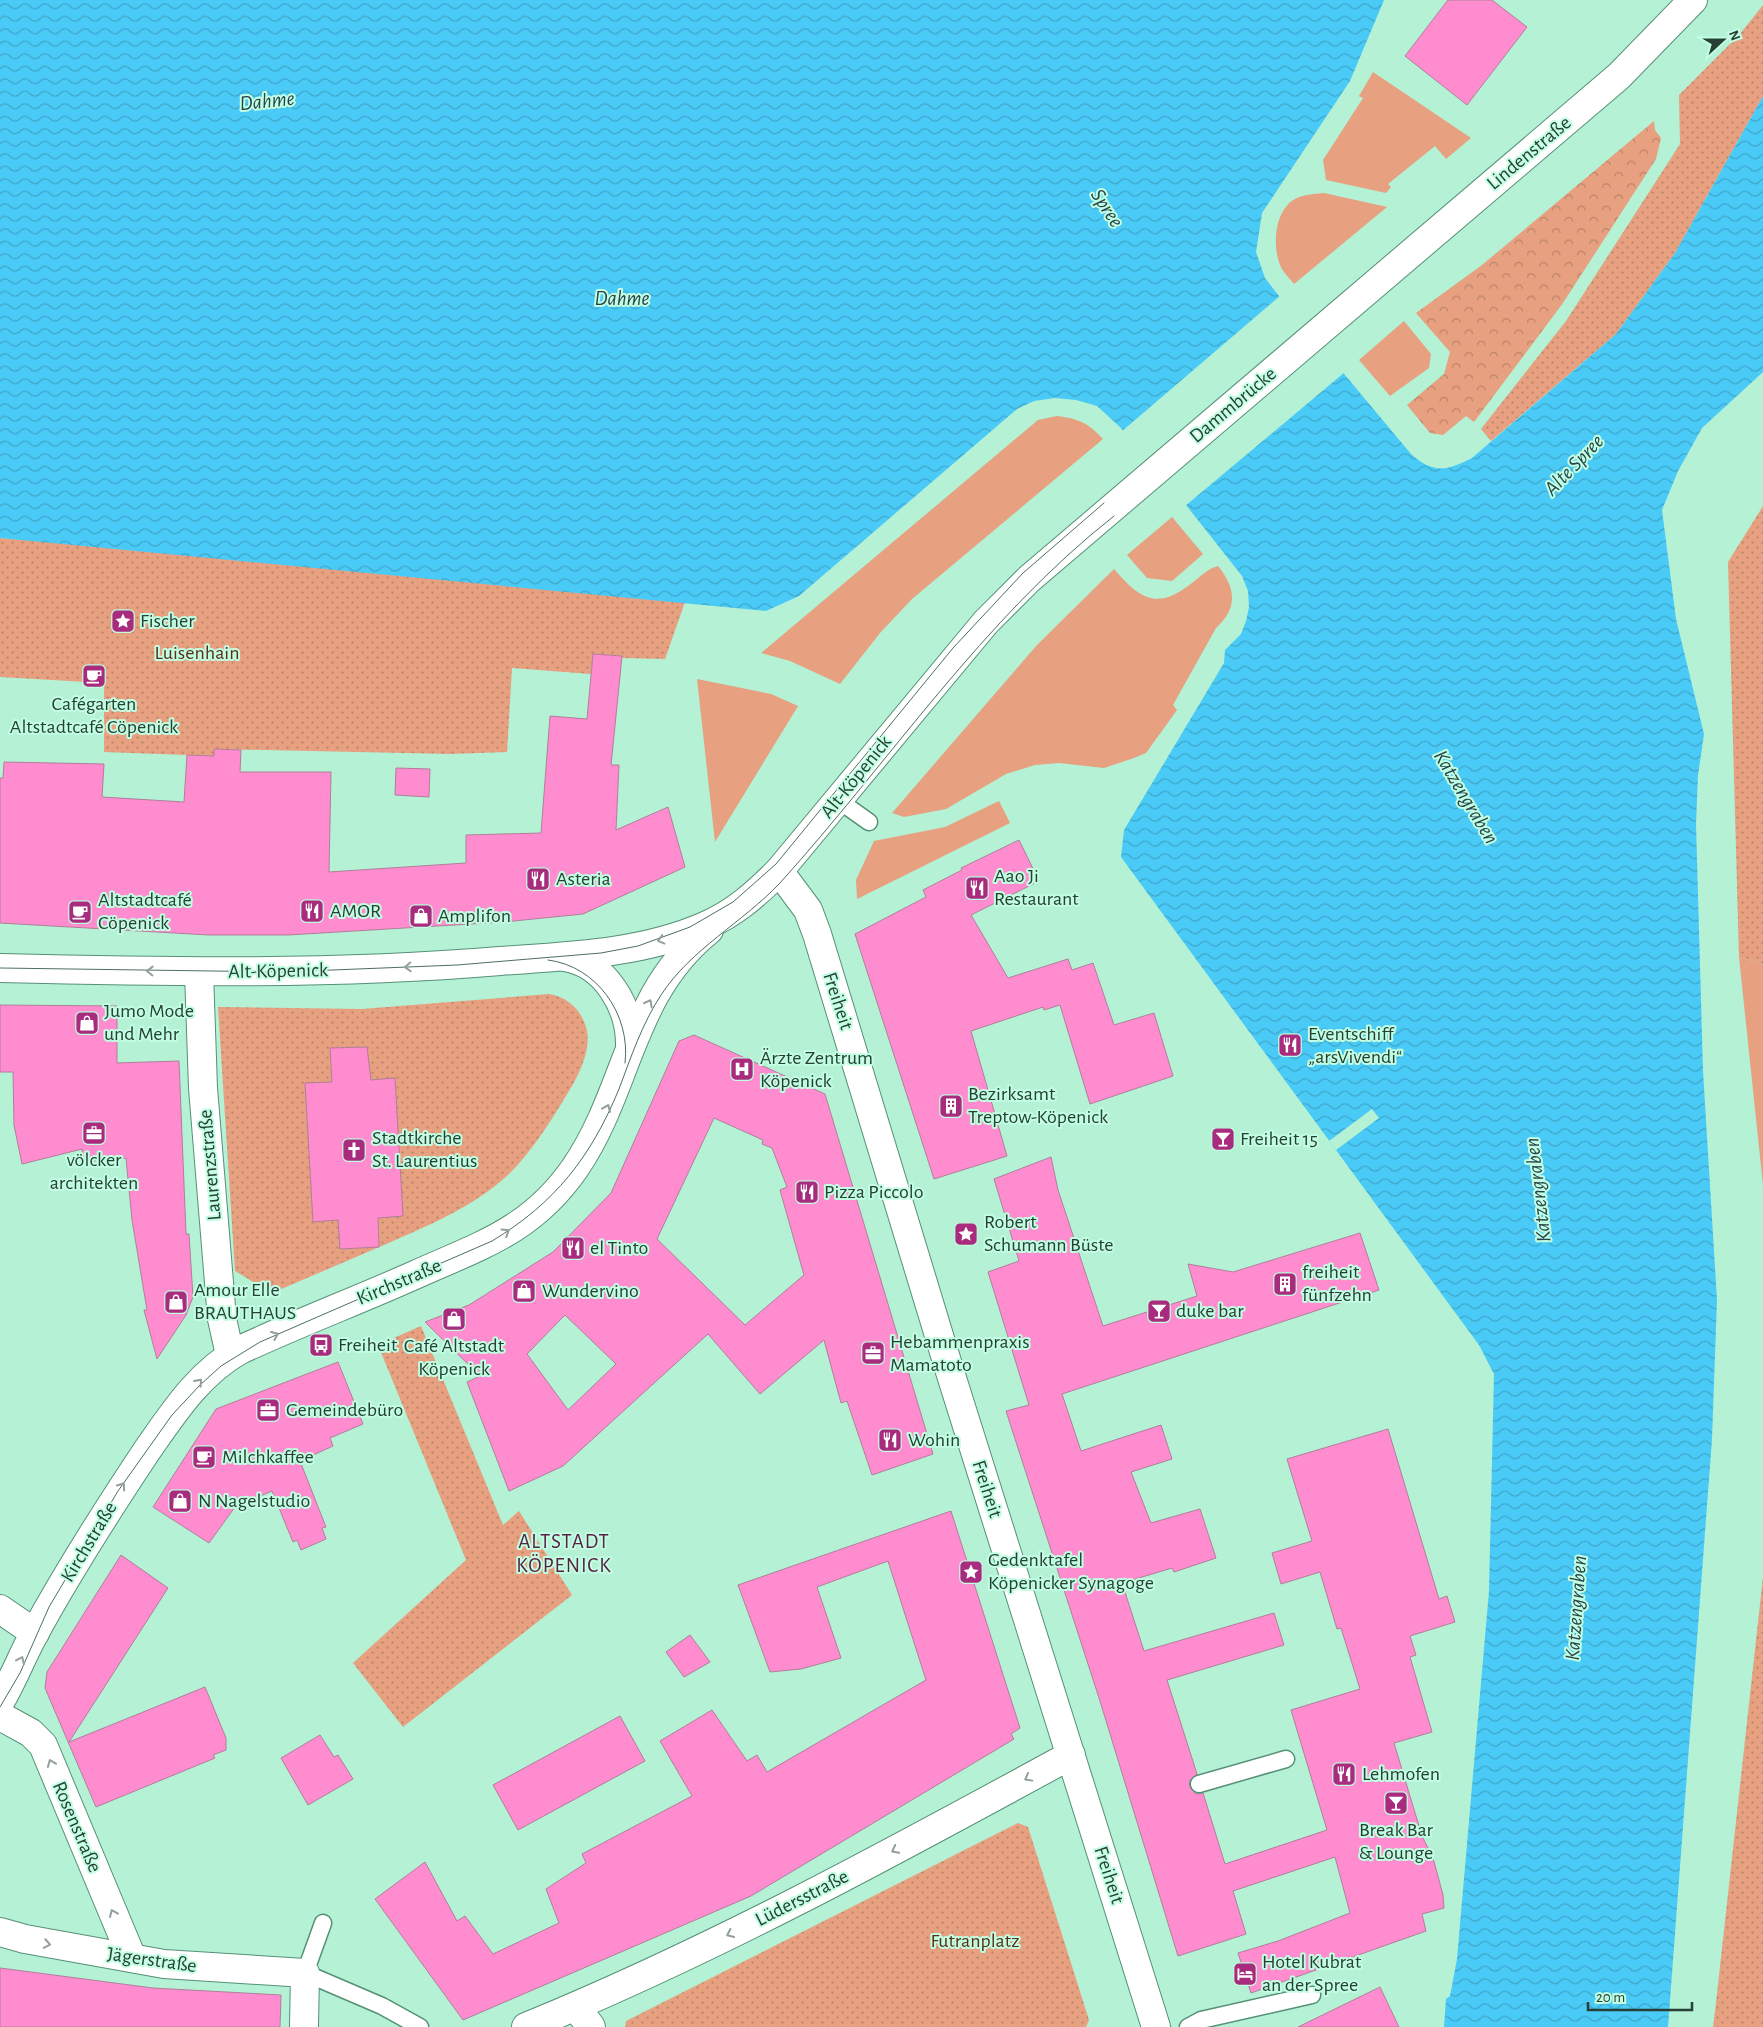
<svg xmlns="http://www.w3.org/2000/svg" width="1763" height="2027" viewBox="0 0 1763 2027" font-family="'Alegreya Sans',sans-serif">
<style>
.grass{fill:#e7a080}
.forest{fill:url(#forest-crowns)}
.park{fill:url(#park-dots)}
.water{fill:url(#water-waves)}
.pier{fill:#b4f1d5}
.building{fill:#ff8ccf;stroke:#b17e9a;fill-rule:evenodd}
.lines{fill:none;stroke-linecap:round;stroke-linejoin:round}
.lane-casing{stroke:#569077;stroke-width:19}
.street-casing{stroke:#569077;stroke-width:30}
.lane{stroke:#fff;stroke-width:16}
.street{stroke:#fff;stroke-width:28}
.tram{stroke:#4d6f60;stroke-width:1}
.oneway{stroke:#939f9a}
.labels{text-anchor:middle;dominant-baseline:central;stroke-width:4;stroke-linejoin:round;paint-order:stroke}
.street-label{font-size:20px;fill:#273f35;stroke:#c1fee2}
.poi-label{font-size:20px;fill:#273f35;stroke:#c1fee2;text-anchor:start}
.park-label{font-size:20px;fill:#5b2d17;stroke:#c1fee2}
.water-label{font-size:21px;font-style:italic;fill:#27434d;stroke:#c1fee2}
.neighbourhood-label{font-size:21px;letter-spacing:1px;fill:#5c2045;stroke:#c1fee2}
</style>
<defs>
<pattern id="forest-crowns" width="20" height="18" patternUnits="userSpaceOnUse" patternTransform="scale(1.25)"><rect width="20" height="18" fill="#e7a080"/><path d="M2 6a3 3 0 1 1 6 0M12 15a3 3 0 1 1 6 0" fill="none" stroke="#bb846a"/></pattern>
<pattern id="park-dots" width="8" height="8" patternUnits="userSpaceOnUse" patternTransform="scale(1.25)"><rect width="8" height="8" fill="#e7a080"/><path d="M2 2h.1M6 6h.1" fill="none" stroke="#bb846a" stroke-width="1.8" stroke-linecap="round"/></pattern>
<pattern id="water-waves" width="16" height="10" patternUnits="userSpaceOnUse" patternTransform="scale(1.25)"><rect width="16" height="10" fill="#4acbf7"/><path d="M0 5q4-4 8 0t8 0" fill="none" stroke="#3ea6c9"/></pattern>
</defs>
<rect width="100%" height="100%" fill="#b4f1d5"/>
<!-- grass -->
<g class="grass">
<polygon points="1373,72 1471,138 1446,159 1435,146 1388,184 1391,187 1386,193 1326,180 1323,160 1363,98 1359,96"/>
<path d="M1324 193 1387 207 1294 284C1290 279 1285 274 1282 269 1271 249 1274 208 1297 198 1305 194 1316 194 1324 193Z"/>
<polygon points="1404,321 1431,354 1429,368 1390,396 1359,360"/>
<path d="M1057 416C1080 419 1088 423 1103 439L912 599 880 633 840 684 790 661 761 653 1038 420Z"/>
<polygon points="1172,517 1203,554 1172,581 1147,578 1127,555"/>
<path d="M1218 566C1236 588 1238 608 1216 628L1173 705 1177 710 1146 753 1134 758 1104 768 1059 763 1035 765 1006 774 946 809 904 817 892 813 1037 645 1114 569C1140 599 1157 611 1192 583 1200 577 1207 569 1218 566Z"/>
<polygon points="697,679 771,694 798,706 715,842"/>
<polygon points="999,801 1010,823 857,899 856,880 874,841 945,827"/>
<polygon points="1739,957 1763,964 1763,1185"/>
</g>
<!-- forest -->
<polygon class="forest" points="1654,121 1655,130 1661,138 1656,159 1563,303 1474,422 1466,416 1443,435 1430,433 1407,405 1444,374 1450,352 1416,313 1482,265"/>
<!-- park -->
<g class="park">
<polygon points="1763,5 1763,96 1675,253 1616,334 1491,441 1481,429 1566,321 1680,144 1679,95 1740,34"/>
<polygon points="1763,506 1763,964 1739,957 1728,562"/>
<polygon points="0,538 87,545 685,602 665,659 622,658 622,656 593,654 591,674 512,668 507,752 450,754 214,749 214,756 104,752 104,683 0,677"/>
<path d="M549 994C569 997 583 1012 587 1031 591 1055 575 1082 563 1101 547 1127 530 1153 509 1174 474 1207 427 1226 384 1245 347 1261 309 1277 272 1293L235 1271 218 1007 362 1009Z"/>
<polygon points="421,1326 503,1525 519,1511 572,1595 403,1727 353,1663 466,1560 378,1345"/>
<polygon points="1763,1577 1763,2027 1713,2027 1716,2003"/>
<polygon points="1018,1823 1028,1827 1089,2020 1086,2027 625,2027 626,2021"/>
</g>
<!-- water -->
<path class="water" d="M0 0H1384L1350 81 1262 213 1256 252 1265 278 1279 296 1411 454C1433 474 1447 471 1472 458L1616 334 1675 253 1763 96V372L1702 428 1678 471 1662 510 1676 619 1704 734 1698 775 1696 824 1703 1071 1717 1300 1712 1439 1668 2027H1444L1446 1999 1450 1996 1457 1959 1489 1591 1494 1374 1479 1345 1121 857 1124 830 1224 663 1225 650 1241 634 1246 621 1249 607 1248 591 1242 576 1186 505 1120 427 1097 406 1076 400 1055 398 1034 401 1017 409 799 596 766 611 0 538Z"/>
<!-- pier -->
<g class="pier">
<polygon points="1281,295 1345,372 1184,507 1121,432"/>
<polygon points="1372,1109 1379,1118 1336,1150 1329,1141"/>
</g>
<!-- building -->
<g class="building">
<polygon points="1448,0 1492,0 1527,27 1467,105 1405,56"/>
<polygon points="593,654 622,656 611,765 619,765 616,830 668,807 685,867 583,914 504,922 288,935 209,935 0,923 0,778 3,778 4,762 104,764 102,797 184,802 187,755 214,756 214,749 241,750 240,772 331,772 329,872 466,863 466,835 541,833 550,716 587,719"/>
<polygon points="396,768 430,769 429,797 395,795"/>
<polygon points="1019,840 1039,881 971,915 1008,978 1068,959 1072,970 1093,963 1114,1025 1154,1013 1173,1076 1090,1104 1060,1005 1044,1010 1043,1007 971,1031 1007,1156 934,1179 855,934 926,897 923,890 962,870 961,868"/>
<polygon points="0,1005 117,1006 117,1063 179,1061 186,1234 189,1234 193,1297 186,1315 157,1359 144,1310 147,1310 132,1220 126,1158 83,1162 82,1149 22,1164 14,1125 13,1072 0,1072"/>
<path d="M694 1035 825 1094 933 1454 872 1475 847 1401 841 1403 824 1340 760 1394 708 1334 563 1466 509 1491 467 1382 480 1376 425 1322 469 1305 553 1252 611 1193 679 1041ZM714 1118 763 1140 762 1144 772 1148 787 1187 780 1190 804 1275 745 1325 657 1239ZM565 1315 616 1364 568 1410 527 1354Z"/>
<polygon points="367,1047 371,1080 395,1078 403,1216 378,1218 379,1247 340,1249 338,1220 313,1222 305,1083 332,1082 330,1048"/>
<polygon points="1051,1157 1058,1190 1103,1326 1197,1296 1188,1264 1233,1272 1360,1233 1379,1290 1062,1394 1081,1451 1161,1425 1172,1459 1131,1472 1151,1523 1200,1509 1216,1558 1174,1572 1172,1568 1122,1583 1144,1651 1274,1613 1284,1645 1167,1680 1197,1774 1189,1781 1190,1787 1196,1794 1203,1793 1225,1864 1327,1830 1291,1710 1360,1689 1341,1628 1337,1629 1320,1572 1281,1584 1272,1553 1312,1541 1287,1459 1388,1429 1439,1599 1447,1596 1455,1622 1410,1636 1416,1655 1410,1657 1432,1732 1394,1743 1422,1836 1433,1858 1443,1895 1444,1908 1422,1914 1426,1931 1251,1993 1238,1953 1278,1941 1350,1913 1335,1857 1233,1891 1246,1934 1178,1956 1100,1701 1006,1411 1029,1405 988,1272 1019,1261 994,1179"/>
<polygon points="338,1362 363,1424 330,1438 333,1446 300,1461 326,1527 322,1528 326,1539 301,1550 297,1540 293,1542 272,1491 235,1507 209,1543 153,1507 216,1409"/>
<polygon points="951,1511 1020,1728 1011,1734 1014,1739 751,1896 463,2020 375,1899 425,1862 457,1921 465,1916 493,1954 559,1923 546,1889 586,1863 582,1854 692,1796 660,1741 712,1710 747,1761 757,1755 767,1772 926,1680 888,1561 817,1587 841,1658 801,1669 770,1672 738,1585"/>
<polygon points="121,1555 168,1588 69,1742 205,1687 226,1738 226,1750 213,1755 215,1758 96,1807 45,1688 47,1672"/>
<polygon points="690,1635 710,1662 684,1677 666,1652"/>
<polygon points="620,1716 645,1761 518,1830 493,1785"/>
<polygon points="320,1735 334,1757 338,1755 353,1779 308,1805 281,1758"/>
<polygon points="0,1968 153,1988 281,1995 280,2027 0,2027"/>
<polygon points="1380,1987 1399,2027 1298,2027"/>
</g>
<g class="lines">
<!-- lane casing -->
<g class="lane-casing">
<g id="lane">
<polyline points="838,800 869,822"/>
<polyline points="1199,1784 1286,1759"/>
<polyline points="323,1923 305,1973 382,2006 420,2027"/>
<polyline points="1188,2027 1201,2020 1312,1995"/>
</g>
</g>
<!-- street casing -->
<g class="street-casing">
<g id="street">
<polyline points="779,871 808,910 817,934 951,1375 1156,2027"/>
<path d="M564 957C606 963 631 1008 630 1047"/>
<path d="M0 968C167 972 333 975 500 961 569 956 641 954 705 926 735 913 756 894 779 871L986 622 1029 579 1619 76 1693 0"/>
<polyline points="199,972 203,1088 222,1319 230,1355"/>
<polyline points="0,1609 35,1633"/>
<path d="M0 1702C13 1680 22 1656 34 1634 69 1570 108 1509 148 1449 174 1412 199 1373 240 1350 298 1323 359 1300 417 1274 482 1245 532 1230 575 1168 629 1089 629 994 709 930"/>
<polyline points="0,1716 31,1733 43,1745 132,1958"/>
<polyline points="0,1932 25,1939 164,1964 305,1973 304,2027"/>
<polyline points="576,2007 591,2027"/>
<path d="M526 2027C714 1950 893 1852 1071 1755"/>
</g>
</g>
<!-- lane -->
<use href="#lane" class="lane"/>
<!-- street -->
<use href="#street" class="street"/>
<!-- tram -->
<g class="tram">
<path d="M548 960C597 966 631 1015 625 1063"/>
<polyline points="0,968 283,972 457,965 601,953 638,946 690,927 733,902 776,864 953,648 1023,573 1104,503"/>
<path d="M0 1707 20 1673 49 1607 118 1491 172 1415 200 1385 221 1366 260 1342 492 1241C555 1203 591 1157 619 1089 631 1057 642 1024 661 995 691 949 742 923 780 883 891 760 982 620 1114 516"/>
</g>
</g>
<!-- one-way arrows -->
<defs><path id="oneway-chevron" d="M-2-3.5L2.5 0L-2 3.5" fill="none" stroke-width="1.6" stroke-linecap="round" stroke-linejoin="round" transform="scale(1.25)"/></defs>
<g class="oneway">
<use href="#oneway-chevron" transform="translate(661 940) rotate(165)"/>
<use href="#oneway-chevron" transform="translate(408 967) rotate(177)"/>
<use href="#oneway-chevron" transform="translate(150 971) rotate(-179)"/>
<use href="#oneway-chevron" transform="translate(649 1003) rotate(-62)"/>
<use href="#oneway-chevron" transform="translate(607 1108) rotate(-67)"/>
<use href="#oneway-chevron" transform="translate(506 1232) rotate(-32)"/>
<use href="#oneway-chevron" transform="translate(275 1335) rotate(-23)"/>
<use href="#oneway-chevron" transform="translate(199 1382) rotate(-48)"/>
<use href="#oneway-chevron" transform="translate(122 1486) rotate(-55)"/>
<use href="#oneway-chevron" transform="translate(21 1660) rotate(-65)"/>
<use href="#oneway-chevron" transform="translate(51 1763) rotate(-112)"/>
<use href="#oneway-chevron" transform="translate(1028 1778) rotate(151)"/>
<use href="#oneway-chevron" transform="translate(895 1850) rotate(153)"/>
<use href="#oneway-chevron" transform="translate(113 1913) rotate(-113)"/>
<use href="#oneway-chevron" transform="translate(730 1934) rotate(155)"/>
<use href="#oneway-chevron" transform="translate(47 1944) rotate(11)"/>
</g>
<!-- icons -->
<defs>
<g id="sight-square" transform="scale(1.25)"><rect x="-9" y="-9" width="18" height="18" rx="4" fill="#a82b7d" stroke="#c1fee2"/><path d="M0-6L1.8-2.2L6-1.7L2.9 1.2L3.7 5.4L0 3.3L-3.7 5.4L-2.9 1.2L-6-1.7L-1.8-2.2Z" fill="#fff"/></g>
<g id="cafe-square" transform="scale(1.25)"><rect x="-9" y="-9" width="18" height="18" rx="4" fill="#a82b7d" stroke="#c1fee2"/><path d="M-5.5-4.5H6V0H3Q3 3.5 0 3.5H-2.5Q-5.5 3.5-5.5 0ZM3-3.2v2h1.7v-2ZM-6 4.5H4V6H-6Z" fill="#fff"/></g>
<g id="restaurant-square" transform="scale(1.25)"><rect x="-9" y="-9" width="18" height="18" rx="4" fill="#a82b7d" stroke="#c1fee2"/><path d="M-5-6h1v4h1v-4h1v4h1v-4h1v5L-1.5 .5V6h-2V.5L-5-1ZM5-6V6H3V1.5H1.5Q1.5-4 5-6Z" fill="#fff"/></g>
<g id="shop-square" transform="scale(1.25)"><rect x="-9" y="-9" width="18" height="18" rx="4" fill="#a82b7d" stroke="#c1fee2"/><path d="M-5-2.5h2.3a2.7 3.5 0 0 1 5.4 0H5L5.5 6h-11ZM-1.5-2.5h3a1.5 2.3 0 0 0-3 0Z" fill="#fff"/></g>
<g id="hospital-square" transform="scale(1.25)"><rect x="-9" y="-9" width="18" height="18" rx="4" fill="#a82b7d" stroke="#c1fee2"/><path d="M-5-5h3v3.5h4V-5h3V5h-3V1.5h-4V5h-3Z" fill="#fff"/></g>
<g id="building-square" transform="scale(1.25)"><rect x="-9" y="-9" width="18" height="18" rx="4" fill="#a82b7d" stroke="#c1fee2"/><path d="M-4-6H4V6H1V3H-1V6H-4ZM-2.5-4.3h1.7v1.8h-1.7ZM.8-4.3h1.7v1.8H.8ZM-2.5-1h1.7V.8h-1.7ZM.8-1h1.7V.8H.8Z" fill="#fff"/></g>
<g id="office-square" transform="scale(1.25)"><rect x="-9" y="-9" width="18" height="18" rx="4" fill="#a82b7d" stroke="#c1fee2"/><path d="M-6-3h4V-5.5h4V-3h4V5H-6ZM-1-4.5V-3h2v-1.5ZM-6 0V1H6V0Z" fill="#fff"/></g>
<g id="bar-square" transform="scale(1.25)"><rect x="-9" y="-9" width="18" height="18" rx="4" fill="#a82b7d" stroke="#c1fee2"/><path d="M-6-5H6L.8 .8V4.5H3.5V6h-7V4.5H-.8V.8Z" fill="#fff"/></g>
<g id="church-square" transform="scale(1.25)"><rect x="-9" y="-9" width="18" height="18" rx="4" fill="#a82b7d" stroke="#c1fee2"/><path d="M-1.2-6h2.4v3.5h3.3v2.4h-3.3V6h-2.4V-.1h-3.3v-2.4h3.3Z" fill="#fff"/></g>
<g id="bus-square" transform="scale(1.25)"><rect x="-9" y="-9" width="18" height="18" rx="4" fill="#a82b7d" stroke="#c1fee2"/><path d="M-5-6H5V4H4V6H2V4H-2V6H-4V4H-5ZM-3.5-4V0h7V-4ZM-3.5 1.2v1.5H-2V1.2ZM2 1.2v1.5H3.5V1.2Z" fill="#fff"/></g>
<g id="hotel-square" transform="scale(1.25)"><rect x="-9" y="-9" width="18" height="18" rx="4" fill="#a82b7d" stroke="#c1fee2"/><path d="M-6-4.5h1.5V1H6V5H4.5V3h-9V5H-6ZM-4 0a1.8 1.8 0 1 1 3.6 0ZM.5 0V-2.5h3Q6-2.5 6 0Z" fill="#fff"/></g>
</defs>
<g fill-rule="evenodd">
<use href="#sight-square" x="123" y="621"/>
<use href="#cafe-square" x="94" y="676"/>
<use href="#restaurant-square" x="538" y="879"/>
<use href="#restaurant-square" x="977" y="888"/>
<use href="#restaurant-square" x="312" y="911"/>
<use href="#cafe-square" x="80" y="912"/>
<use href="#shop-square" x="421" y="916"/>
<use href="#shop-square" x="87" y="1023"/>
<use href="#restaurant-square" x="1290" y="1045"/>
<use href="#hospital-square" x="742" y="1069"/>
<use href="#building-square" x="951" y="1106"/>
<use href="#office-square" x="94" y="1133"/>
<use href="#bar-square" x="1223" y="1139"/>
<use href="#church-square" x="354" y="1150"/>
<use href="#restaurant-square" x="807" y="1192"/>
<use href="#sight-square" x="966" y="1234"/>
<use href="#restaurant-square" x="573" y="1248"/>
<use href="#building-square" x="1285" y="1284"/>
<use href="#shop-square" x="524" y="1291"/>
<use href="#shop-square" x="176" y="1302"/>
<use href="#bar-square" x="1159" y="1311"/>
<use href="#shop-square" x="454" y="1319"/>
<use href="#bus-square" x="321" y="1345"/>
<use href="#office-square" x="873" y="1353"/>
<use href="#office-square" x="268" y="1410"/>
<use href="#restaurant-square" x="890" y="1440"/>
<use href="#cafe-square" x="204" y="1457"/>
<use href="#shop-square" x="180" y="1501"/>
<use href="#sight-square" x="971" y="1572"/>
<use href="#restaurant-square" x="1344" y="1774"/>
<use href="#bar-square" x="1396" y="1803"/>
<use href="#hotel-square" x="1245" y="1974"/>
</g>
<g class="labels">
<!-- street labels -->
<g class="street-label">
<text transform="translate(1529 153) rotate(-40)">Lindenstraße</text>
<text transform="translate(1233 405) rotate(-40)">Dammbrücke</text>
<text transform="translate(856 777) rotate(-51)">Alt-Köpenick</text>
<text transform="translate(278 971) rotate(-1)">Alt-Köpenick</text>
<text transform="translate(838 1001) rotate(72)">Freiheit</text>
<text transform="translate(210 1165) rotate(-95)">Laurenzstraße</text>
<text transform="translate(399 1282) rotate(-23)">Kirchstraße</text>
<text transform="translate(987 1489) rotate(72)">Freiheit</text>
<text transform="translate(89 1542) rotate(-59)">Kirchstraße</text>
<text transform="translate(77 1827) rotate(67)">Rosenstraße</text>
<text transform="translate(1109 1875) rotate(72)">Freiheit</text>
<text transform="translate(802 1898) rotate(-27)">Lüdersstraße</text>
<text transform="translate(152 1960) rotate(8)">Jägerstraße</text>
</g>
<!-- poi labels -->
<g class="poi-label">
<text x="140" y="621">Fischer</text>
<text x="94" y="704" text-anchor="middle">Cafégarten<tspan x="94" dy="23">Altstadtcafé Cöpenick</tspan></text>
<text x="994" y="876">Aao Ji<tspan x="994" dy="23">Restaurant</tspan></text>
<text x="556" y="879">Asteria</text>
<text x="98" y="900">Altstadtcafé<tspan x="98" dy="23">Cöpenick</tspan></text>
<text x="330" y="911">AMOR</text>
<text x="438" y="916">Amplifon</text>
<text x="104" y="1011">Jumo Mode<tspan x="104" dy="23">und Mehr</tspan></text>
<text x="1308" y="1034">Eventschiff<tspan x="1308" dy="23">„arsVivendi“</tspan></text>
<text x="760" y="1058">Ärzte Zentrum<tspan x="760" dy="23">Köpenick</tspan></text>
<text x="968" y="1094">Bezirksamt<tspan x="968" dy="23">Treptow-Köpenick</tspan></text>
<text x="372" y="1138">Stadtkirche<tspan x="372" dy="23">St. Laurentius</tspan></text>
<text x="1240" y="1139">Freiheit 15</text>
<text x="94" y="1160" text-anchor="middle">völcker<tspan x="94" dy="23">architekten</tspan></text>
<text x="824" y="1192">Pizza Piccolo</text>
<text x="984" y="1222">Robert<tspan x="984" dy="23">Schumann Büste</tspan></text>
<text x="590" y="1248">el Tinto</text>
<text x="1302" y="1272">freiheit<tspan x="1302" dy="23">fünfzehn</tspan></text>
<text x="194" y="1290">Amour Elle<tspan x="194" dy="23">BRAUTHAUS</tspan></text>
<text x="542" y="1291">Wundervino</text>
<text x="1176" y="1311">duke bar</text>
<text x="890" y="1342">Hebammenpraxis<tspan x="890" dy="23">Mamatoto</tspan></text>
<text x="338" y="1345">Freiheit</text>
<text x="454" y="1346" text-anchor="middle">Café Altstadt<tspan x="454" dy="23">Köpenick</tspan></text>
<text x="286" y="1410">Gemeindebüro</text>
<text x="908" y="1440">Wohin</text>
<text x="222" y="1457">Milchkaffee</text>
<text x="198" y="1501">N Nagelstudio</text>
<text x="988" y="1560">Gedenktafel<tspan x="988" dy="23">Köpenicker Synagoge</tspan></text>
<text x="1362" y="1774">Lehmofen</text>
<text x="1396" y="1830" text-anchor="middle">Break Bar<tspan x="1396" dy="23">&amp; Lounge</tspan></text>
<text x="1262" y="1962">Hotel Kubrat<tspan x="1262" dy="23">an der Spree</tspan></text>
</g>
<!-- park labels -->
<g class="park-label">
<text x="197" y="653">Luisenhain</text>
<text x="975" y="1941">Futranplatz</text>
</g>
<!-- water labels -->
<g class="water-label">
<text transform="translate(267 101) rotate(-6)">Dahme</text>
<text transform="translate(1107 208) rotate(57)">Spree</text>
<text x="622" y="298">Dahme</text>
<text transform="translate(1574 465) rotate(-46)">Alte Spree</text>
<text transform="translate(1466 797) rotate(59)">Katzengraben</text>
<text transform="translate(1538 1190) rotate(-97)">Katzengraben</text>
<text transform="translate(1576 1608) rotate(-86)">Katzengraben</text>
</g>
<!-- neighbourhood labels -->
<g class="neighbourhood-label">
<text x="564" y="1541">ALTSTADT<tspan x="564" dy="24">KÖPENICK</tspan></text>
</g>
</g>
<!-- north arrow -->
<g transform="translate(1723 40) rotate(69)" stroke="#c1fee2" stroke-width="4" paint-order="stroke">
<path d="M0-4L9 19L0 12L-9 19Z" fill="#273f35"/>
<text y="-8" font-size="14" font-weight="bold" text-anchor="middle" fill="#273f35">N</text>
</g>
<!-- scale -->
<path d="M1588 2002v8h104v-8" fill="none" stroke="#273f35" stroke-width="2.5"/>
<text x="1596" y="2002" font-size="15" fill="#273f35" stroke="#c1fee2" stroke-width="4" paint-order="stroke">20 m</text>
</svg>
